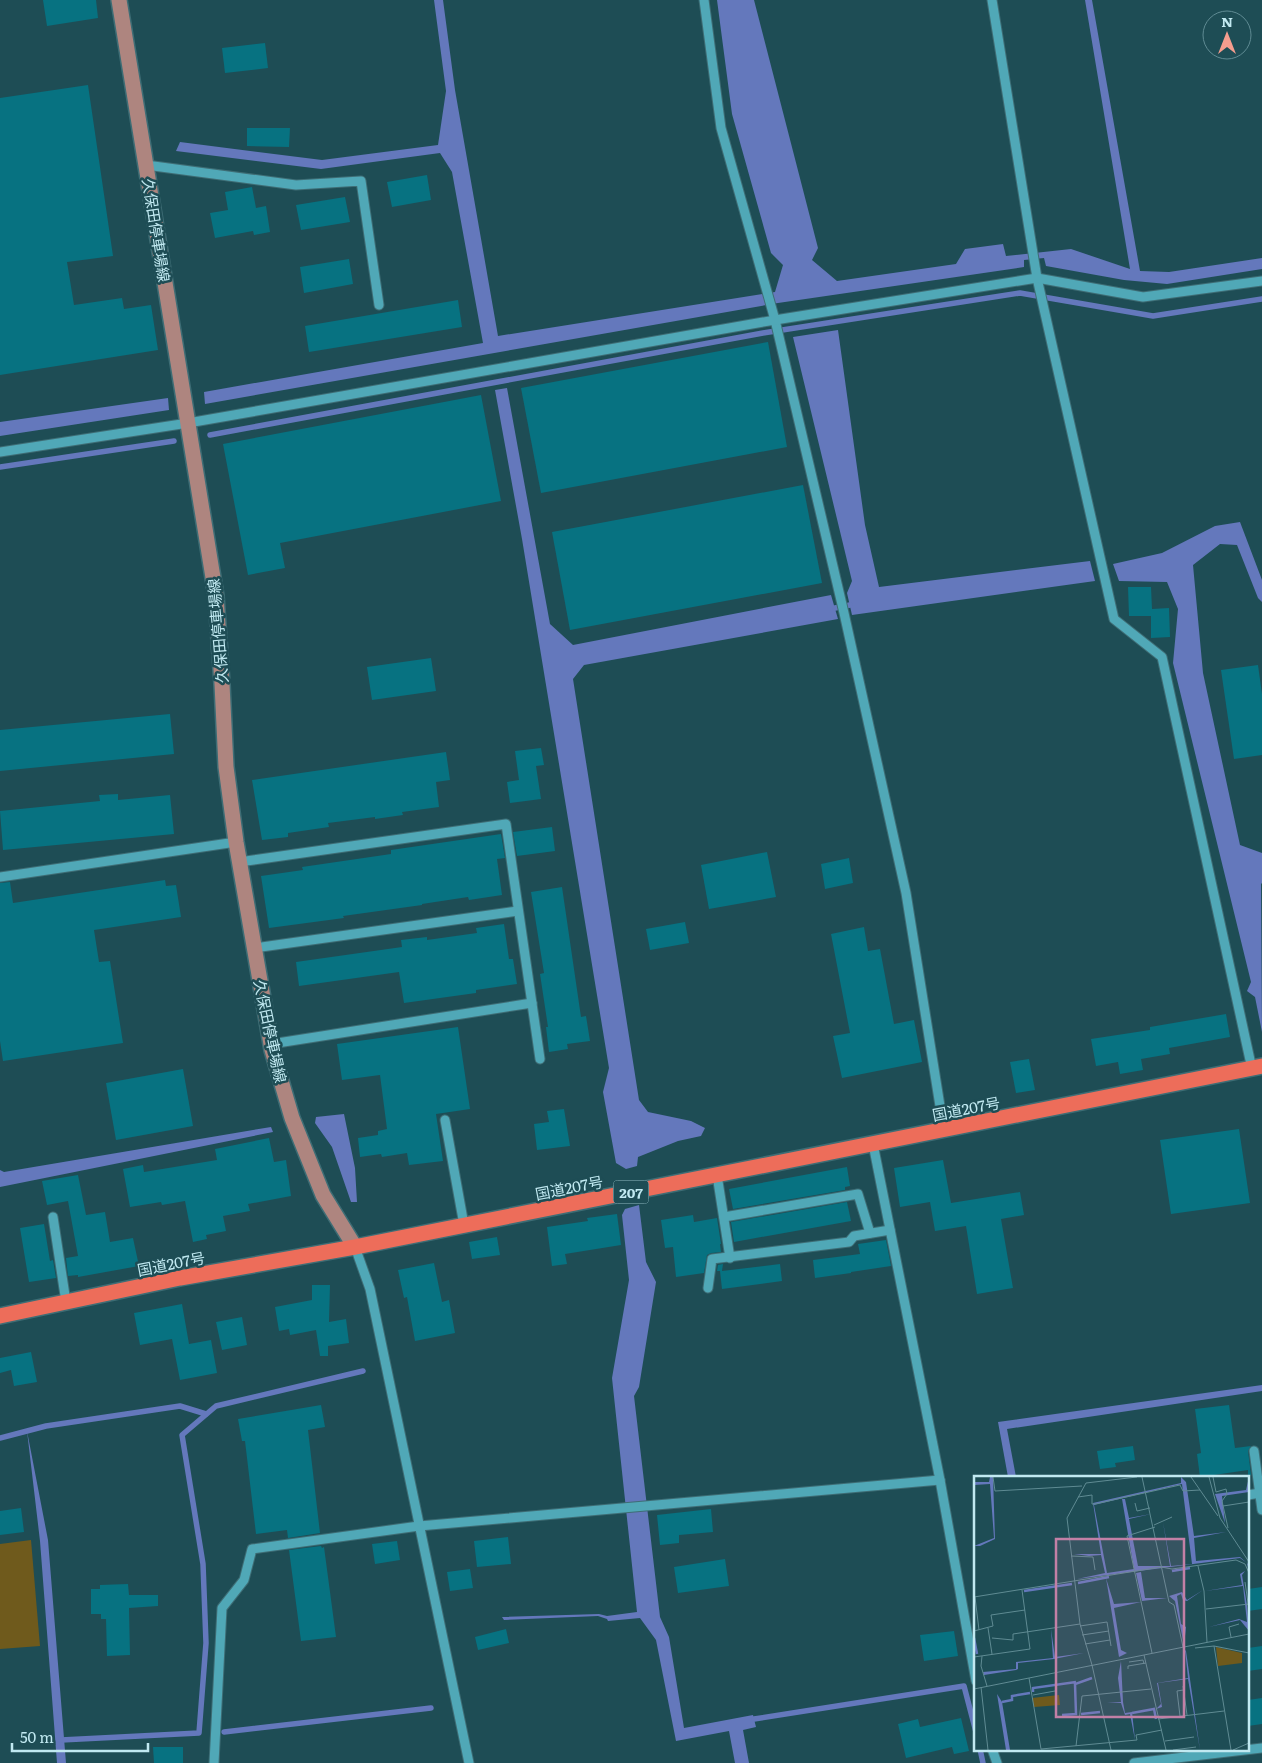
<svg xmlns="http://www.w3.org/2000/svg" width="1262" height="1763" viewBox="0 0 1262 1763" font-family="Literata,'Noto Sans JP',serif">
<style>
.green{fill:#6f5a1c}
.water{fill:#6478bc}
.lines{fill:none;stroke-linecap:round;stroke-linejoin:round}
.stream{stroke:#6478bc;stroke-width:5.5}
.building{fill:#077281}
.minor-casing{stroke:#3e6d75;stroke-width:11}
.major-casing{stroke:#3e6d75;stroke-width:18}
.highway-casing{stroke:#3e6d75;stroke-width:18}
.minor{stroke:#50a8b7;stroke-width:9}
.major{stroke:#ae857f;stroke-width:15}
.highway{stroke:#ed6d5a;stroke-width:15}
.labels{text-anchor:middle;dominant-baseline:central;stroke-width:5;stroke-linejoin:round;paint-order:stroke}
.shield{fill:#1e4d55;stroke:#90bac2;stroke-width:1}
.shield-label{font-size:14px;font-weight:bold;fill:#c1e9f1}
.street-label{font-size:15px;fill:#c1e9f1;stroke:#1e4d55}
.inset-river{fill:none;stroke:#6478bc;stroke-width:2.5}
.inset-road{fill:none;stroke:#5f8b93;stroke-width:1}
.view{fill:#c280a6;fill-opacity:0.15;stroke:#c280a6;stroke-width:2.5}
.inset-edge{fill:none;stroke:#c1e9f1;stroke-width:2.5}
</style>
<rect width="100%" height="100%" fill="#1e4d55"/>
<!-- green -->
<polygon class="green" points="31,1540 40,1646 0,1649 0,1544"/>
<!-- water -->
<g class="water">
<polygon points="434,0 443,0 455,90 498,336 775,292 783,265 771,253 732,114 717,0 754,0 818,248 812,260 837,281 956,264 965,249 1003,244 1006,256 1071,249 1130,269 1085,0 1092,0 1140,271 1169,272 1262,258 1262,269 1167,284 1124,280 1046,266 1044,258 1024,260 1024,267 778,303 205,404 204,392 483,343 452,172 440,153 321,169 176,151 180,142 322,160 438,145 446,91"/>
<polygon points="838,330 865,525 879,587 1090,561 1095,581 852,615 847,593 852,581 793,337"/>
<polygon points="507,388 550,624 573,645 831,595 838,619 584,665 573,679 639,1100 648,1112 691,1121 705,1128 701,1136 678,1141 638,1157 637,1166 626,1169 616,1163 603,1092 609,1068 522,539 495,390"/>
<polygon points="168,398 169,410 0,436 0,422"/>
<polygon points="1240,522 1262,580 1262,602 1258,598 1237,545 1220,544 1193,565 1203,673 1240,845 1262,853 1262,883 1261,884 1262,1032 1255,997 1247,991 1251,982 1173,663 1178,609 1167,582 1119,581 1113,564 1162,553 1215,526"/>
<polygon points="344,1114 355,1168 357,1202 351,1202 332,1147 315,1123 316,1117"/>
<polygon points="271,1127 273,1132 0,1187 0,1170 4,1172"/>
<polygon points="639,1205 646,1262 656,1282 639,1387 634,1396 660,1617 669,1637 684,1728 753,1715 756,1727 743,1730 749,1763 735,1763 729,1731 676,1741 656,1640 640,1618 608,1621 607,1619 598,1616 504,1620 502,1617 599,1614 607,1616 637,1612 612,1378 629,1280 622,1215 625,1209"/>
<polygon points="1262,1385 1262,1391 1007,1429 1016,1477 1008,1477 998,1422"/>
<polygon points="27,1431 48,1540 66,1763 57,1763 40,1541"/>
</g>
<g class="lines">
<!-- stream -->
<g class="stream">
<polyline points="210,435 763,333 1020,293 1153,316 1262,299"/>
<polyline points="0,467 174,441"/>
<polyline points="835,608 850,605"/>
<polyline points="0,1438 46,1426 180,1406 206,1414"/>
<polyline points="754,1719 964,1686 976,1732"/>
<polyline points="224,1732 431,1708"/>
<polyline points="61,1740 199,1733 206,1643 203,1564 182,1435 216,1406 363,1371"/>
<polyline points="980,1749 983,1763"/>
</g>
</g>
<!-- building -->
<g class="building">
<polygon points="43,0 96,0 98,18 47,26"/>
<polygon points="265,43 268,68 225,73 222,48"/>
<polygon points="88,85 113,256 67,262 74,305 122,298 124,309 151,305 158,350 0,375 0,98"/>
<polygon points="247,128 290,128 289,147 247,146"/>
<polygon points="427,175 431,200 392,207 387,182"/>
<polygon points="252,187 256,208 266,206 270,232 254,235 253,231 215,238 210,213 228,210 225,192"/>
<polygon points="345,197 350,222 301,230 296,205"/>
<polygon points="349,259 353,284 304,293 300,267"/>
<polygon points="458,300 462,327 309,352 305,326"/>
<polygon points="768,342 787,447 541,493 521,388"/>
<polygon points="481,395 501,501 280,543 285,568 248,575 223,444"/>
<polygon points="803,485 822,583 570,630 552,532"/>
<polygon points="1128,587 1151,587 1152,609 1169,608 1170,637 1151,638 1151,616 1129,616"/>
<polygon points="431,658 436,691 372,700 367,667"/>
<polygon points="1258,665 1262,694 1262,755 1234,759 1221,670"/>
<polygon points="170,714 174,754 0,771 0,730"/>
<polygon points="541,748 544,765 536,766 541,799 510,803 507,782 519,780 515,751"/>
<polygon points="446,752 450,780 436,782 439,807 402,812 403,815 375,819 375,817 328,823 329,827 288,833 288,837 262,840 252,780"/>
<polygon points="118,794 118,800 170,795 174,834 3,850 0,811 100,801 99,795"/>
<polygon points="552,827 555,851 517,856 513,832"/>
<polygon points="501,834 505,858 497,859 502,895 469,900 468,897 422,904 422,905 343,916 344,918 269,928 261,876 303,870 302,867 391,854 391,850"/>
<polygon points="767,852 776,897 709,909 701,865"/>
<polygon points="849,858 853,883 825,889 821,864"/>
<polygon points="165,880 166,886 176,885 181,917 94,930 99,962 110,961 123,1043 3,1061 0,1041 0,883 10,882 13,903"/>
<polygon points="562,887 581,1017 586,1016 590,1041 567,1044 568,1049 549,1052 546,1027 548,1027 540,974 544,973 531,892"/>
<polygon points="685,922 689,943 650,950 646,929"/>
<polygon points="504,924 509,959 513,959 517,984 476,990 476,993 404,1003 399,972 299,986 296,962 402,947 401,940 427,937 427,940 477,933 476,928"/>
<polygon points="864,927 868,951 880,949 894,1024 914,1020 922,1062 842,1078 833,1036 850,1033 831,934"/>
<polygon points="1226,1014 1230,1037 1169,1048 1170,1054 1141,1059 1143,1070 1120,1074 1118,1062 1096,1066 1091,1039 1150,1030 1150,1027"/>
<polygon points="458,1027 470,1109 436,1114 443,1161 409,1165 407,1153 382,1157 381,1154 360,1157 358,1138 378,1135 378,1131 387,1129 380,1075 342,1080 337,1044"/>
<polygon points="1029,1059 1035,1090 1016,1093 1010,1062"/>
<polygon points="183,1069 193,1126 116,1140 106,1083"/>
<polygon points="564,1109 570,1146 537,1150 534,1124 549,1122 547,1111"/>
<polygon points="1239,1129 1250,1203 1171,1214 1160,1140"/>
<polygon points="269,1138 274,1162 286,1160 291,1196 248,1204 250,1211 223,1216 226,1231 206,1235 207,1239 193,1242 185,1201 162,1205 161,1202 130,1207 123,1169 143,1165 144,1172 217,1160 215,1149"/>
<polygon points="943,1160 951,1203 1020,1192 1024,1215 1001,1219 1013,1288 977,1294 966,1226 935,1231 930,1202 900,1207 894,1168"/>
<polygon points="847,1167 850,1186 845,1187 845,1190 733,1209 729,1189"/>
<polygon points="78,1175 86,1215 105,1212 110,1242 133,1238 139,1266 78,1277 78,1275 68,1276 66,1258 78,1256 68,1201 47,1205 42,1181"/>
<polygon points="847,1202 851,1221 734,1242 731,1222"/>
<polygon points="617,1214 621,1245 565,1254 567,1264 552,1266 547,1227 588,1221 587,1218"/>
<polygon points="693,1215 694,1222 717,1218 721,1244 720,1244 721,1252 711,1253 707,1255 704,1273 676,1277 673,1247 665,1248 661,1220"/>
<polygon points="44,1224 50,1261 53,1260 56,1278 29,1282 20,1228"/>
<polygon points="497,1237 500,1255 472,1259 469,1242"/>
<polygon points="886,1240 891,1266 851,1272 851,1273 815,1278 813,1260 860,1254 858,1244"/>
<polygon points="434,1263 442,1302 449,1300 455,1333 415,1341 407,1297 404,1298 398,1270"/>
<polygon points="723,1264 722,1271 780,1264 782,1281 722,1289 720,1271 717,1271 718,1265"/>
<polygon points="312,1285 330,1285 329,1322 346,1319 349,1343 328,1346 328,1356 320,1356 316,1330 290,1335 289,1329 279,1331 275,1307 312,1300"/>
<polygon points="182,1304 189,1344 211,1340 217,1373 180,1380 172,1339 140,1345 134,1313"/>
<polygon points="242,1317 247,1345 222,1350 216,1322"/>
<polygon points="31,1352 37,1382 14,1386 11,1370 0,1373 0,1358"/>
<polygon points="321,1405 325,1427 308,1430 320,1533 288,1538 287,1530 256,1534 245,1441 242,1441 238,1419"/>
<polygon points="1229,1405 1235,1448 1251,1446 1248,1451 1251,1475 1248,1476 1248,1470 1200,1477 1197,1454 1201,1453 1195,1409"/>
<polygon points="1133,1446 1135,1460 1115,1463 1116,1467 1100,1469 1097,1451"/>
<polygon points="21,1508 24,1532 0,1535 0,1511"/>
<polygon points="711,1509 713,1532 679,1535 679,1543 660,1545 657,1515"/>
<polygon points="508,1537 511,1564 477,1567 474,1541"/>
<polygon points="397,1541 400,1560 375,1564 372,1544"/>
<polygon points="321,1546 322,1548 324,1547 336,1637 301,1641 289,1550"/>
<polygon points="725,1559 729,1586 678,1593 674,1567"/>
<polygon points="470,1569 473,1588 450,1591 447,1572"/>
<polygon points="128,1584 129,1595 158,1595 158,1606 129,1608 130,1655 107,1656 106,1619 101,1619 101,1614 91,1614 91,1589 100,1589 100,1585"/>
<polygon points="1262,1587 1262,1609 1248,1611 1248,1589"/>
<polygon points="506,1629 509,1643 478,1650 475,1637"/>
<polygon points="954,1631 958,1656 924,1661 920,1635"/>
<polygon points="1262,1646 1262,1669 1248,1671 1248,1648"/>
<polygon points="1262,1698 1262,1724 1248,1726 1248,1700"/>
<polygon points="961,1718 969,1751 954,1754 952,1747 906,1758 898,1724 918,1719 920,1727"/>
<polygon points="153,1747 183,1747 183,1763 154,1763"/>
</g>
<g class="lines">
<!-- minor casing -->
<g class="minor-casing">
<g id="minor">
<polyline points="704,0 721,128 775,320 844,613 906,893 944,1131"/>
<polyline points="992,0 1037,278 1114,619 1162,657 1252,1069"/>
<polyline points="146,165 296,185 361,181 379,305"/>
<polyline points="0,452 188,423 775,320 1037,278 1143,297 1262,281"/>
<polyline points="239,862 506,824 540,1059"/>
<polyline points="0,877 236,842"/>
<polyline points="254,948 518,911"/>
<polyline points="271,1044 532,1003"/>
<polyline points="445,1120 464,1225"/>
<polyline points="873,1144 940,1480 976,1681"/>
<polyline points="717,1175 730,1258"/>
<polyline points="53,1217 66,1302"/>
<polyline points="724,1217 858,1194 870,1233"/>
<polyline points="355,1247 370,1289 469,1763"/>
<polyline points="708,1288 712,1259 849,1242 854,1236 890,1230"/>
<polyline points="1254,1451 1262,1510"/>
<polyline points="1248,1495 1260,1493"/>
<polyline points="992,1749 997,1763"/>
<polyline points="214,1763 222,1608 244,1580 252,1549 419,1526 940,1480"/>
<polyline points="1134,1763 1262,1748"/>
</g>
</g>
<!-- major casing -->
<g class="major-casing">
<polyline id="major" points="119,0 216,596 222,684 226,767 236,842 272,1050 292,1118 323,1195 355,1247"/>
</g>
<!-- highway casing -->
<g class="highway-casing">
<polyline id="highway" points="0,1316 180,1278 355,1247 1262,1066"/>
</g>
<!-- minor -->
<use href="#minor" class="minor"/>
<!-- major -->
<use href="#major" class="major"/>
<!-- highway -->
<use href="#highway" class="highway"/>
</g>
<g class="labels">
<!-- shield labels -->
<rect class="shield" x="613.5" y="1180.5" width="35" height="23" rx="4"/>
<g class="shield-label">
<text x="631" y="1192">207</text>
</g>
<!-- street labels -->
<g class="street-label">
<text transform="translate(157 230) rotate(81)">久保田停車場線</text>
<text transform="translate(217 631) rotate(-95)">久保田停車場線</text>
<text transform="translate(271 1031) rotate(78)">久保田停車場線</text>
<text transform="translate(966 1108) rotate(-11)">国道207号</text>
<text transform="translate(569 1187) rotate(-11)">国道207号</text>
<text transform="translate(171 1263) rotate(-11)">国道207号</text>
</g>
</g>
<!-- overview -->
<g transform="translate(974 1476)">
<rect width="275" height="275" fill="#1e4d55"/>
<path d="M242 171 268 177V187L244 190ZM85 219 86 229 60 231 58 222Z" fill="#6f5a1c"/>
<path d="M16 1H19L21 63 6 70H0L20 62 16 8 0 9V6H15ZM207 1 212 6 220 60 252 56 220 62 222 85 266 81 274 88 275 95 273 87 266 82 103 103 131 97 127 79 115 80 100 78H127L119 27 207 7ZM208 8 218 88 197 90 189 46 196 90H164L155 43 177 38 155 42 151 23H148L160 93 133 97 120 29ZM275 1V16L248 20 251 47 241 18 272 14ZM271 95 268 99 273 129 275 155 266 144 235 151 265 143 273 146 269 110 231 115 268 109 266 98ZM167 96 171 122H193L168 125 162 97ZM132 102 140 128 167 126 140 132 147 174 153 177 145 181ZM229 114 213 125 209 124 207 118 203 120 207 148 212 151 210 169 201 125 195 120 208 116 213 124ZM77 153 81 181 110 177 80 183 44 187V193L42 194 10 199 9 196 42 193V186L79 182ZM211 174 212 175 226 274 214 203 184 207 188 231 182 233 187 228 183 207 214 202ZM147 185 149 226 151 237 158 236 161 264 156 238 151 239 147 227 133 226H147L144 202ZM23 218 28 226 36 274H32Z" fill="#6478bc" fill-rule="evenodd"/>
<path class="inset-river" d="M198 95 216 92M104 107 135 101M50 115 98 108M0 162 3 178M59 216V212L102 206M28 226 38 224V220L56 217M158 237 180 233 182 243M107 238 126 236M88 239 102 238 101 208 118 202"/>
<path class="inset-road" d="M19 1 21 15 108 10M168 1 195 126 200 129 209 171M217 1 244 40M235 1 246 42 275 86M239 1 242 16 252 13 253 18 248 25 254 52M104 21 118 19V28H121L206 9 209 15 226 14M161 27 163 35 176 32M249 30 275 26M180 49 198 41M97 80 119 81 121 94M224 90 230 115 233 166M271 106 275 134M0 121 187 91 198 93 262 84 271 88 275 97M1 121 5 154M232 133 275 128M106 150 133 146 137 170M14 152 18 178M0 155 19 150 17 139 51 134M108 159 135 155M257 161 255 151 265 148M18 162 39 164V158L106 148M111 168 136 164M240 170 257 274M221 172 240 170 275 177M178 177 153 60 181 51M170 179 192 274M8 180 7 190 13 210M0 181 56 173 48 114M155 186 169 184 170 188M118 189 137 274M118 189 106 148 93 42 112 7 163 1M154 193V190L172 187M55 202 67 273M209 210 213 239M7 211 14 274M0 213 275 158M59 219 81 215M206 240 203 215 209 214M184 243 250 235M191 265 220 261M102 270 108 220 177 213M67 273 163 264 162 259 188 254M199 274 222 271M259 274 275 267"/>
<path class="view" d="M82 63H210V241H82Z"/>
<rect width="275" height="275" class="inset-edge"/>
</g>
<!-- north arrow -->
<g transform="translate(1227 35)"><circle r="24" fill="#1e4d55" stroke="#5f8b93"/>
<path d="M0-4L9 19L0 12L-9 19Z" fill="#f59d8e"/>
<text y="-8" font-size="14" font-weight="bold" text-anchor="middle" fill="#c1e9f1">N</text>
</g>
<!-- scale -->
<path d="M12 1743v8h136v-8" fill="none" stroke="#c1e9f1" stroke-width="2.5"/>
<text x="20" y="1743" font-size="15" fill="#c1e9f1" stroke="#1e4d55" stroke-width="4" paint-order="stroke">50 m</text>
</svg>
